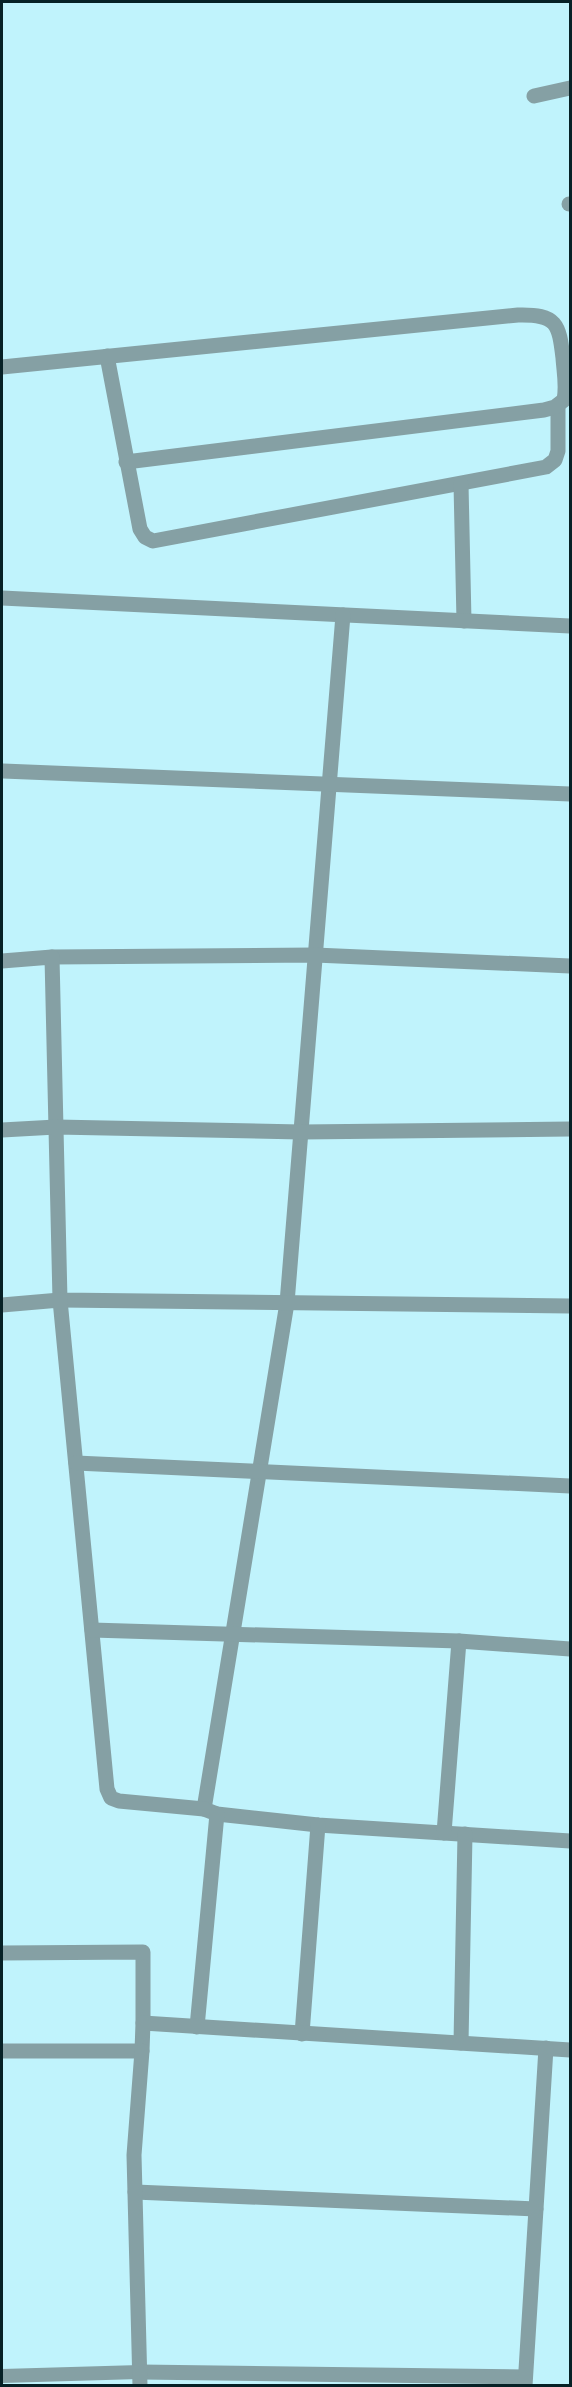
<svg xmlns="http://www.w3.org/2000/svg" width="572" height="2387" viewBox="0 0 572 2387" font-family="Poppins,sans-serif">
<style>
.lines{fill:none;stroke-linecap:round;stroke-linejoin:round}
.service{stroke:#85a0a4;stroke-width:14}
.minor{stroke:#85a0a4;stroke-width:15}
</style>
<rect width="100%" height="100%" fill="#c0f3fc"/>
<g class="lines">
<!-- service -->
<polyline class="service" points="2,2376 140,2372"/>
<!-- minor -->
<g class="minor">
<polyline points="534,96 570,88"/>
<polyline points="569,204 570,204"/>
<polyline points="107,356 140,529 145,537 153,541 546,467 555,460 558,451 558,405"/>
<path d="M2 367 518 315C557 314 559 324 563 358 564 373 567 386 564 400L555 407 544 410 126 462"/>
<polyline points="461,484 464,621"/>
<polyline points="2,598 570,626"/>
<polyline points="343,615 287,1303 204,1809 217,1814 318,1825 570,1841"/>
<polyline points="3,771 570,794"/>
<polyline points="52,957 315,955 570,966"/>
<polyline points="2,961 52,957 60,1300 570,1306"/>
<polyline points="2,1130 56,1127 301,1132 570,1129"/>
<polyline points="2,1305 60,1300 107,1789 111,1798 119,1801 204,1809"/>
<polyline points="76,1463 570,1486"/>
<polyline points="92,1630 459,1641 570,1649"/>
<polyline points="444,1833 459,1641"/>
<polyline points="2,1953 143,1952 143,2023"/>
<polyline points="197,2027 217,1814"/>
<polyline points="302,2034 318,1825"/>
<polyline points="461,2043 465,1834"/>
<polyline points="2,2051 142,2051 143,2023 570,2050"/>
<polyline points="135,2192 536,2209"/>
<polyline points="140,2372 525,2377"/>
<polyline points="140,2386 134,2155 142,2051"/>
<polyline points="525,2386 546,2048"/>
</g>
</g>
<!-- border -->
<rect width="572" height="2387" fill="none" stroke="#062126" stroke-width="6"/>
</svg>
